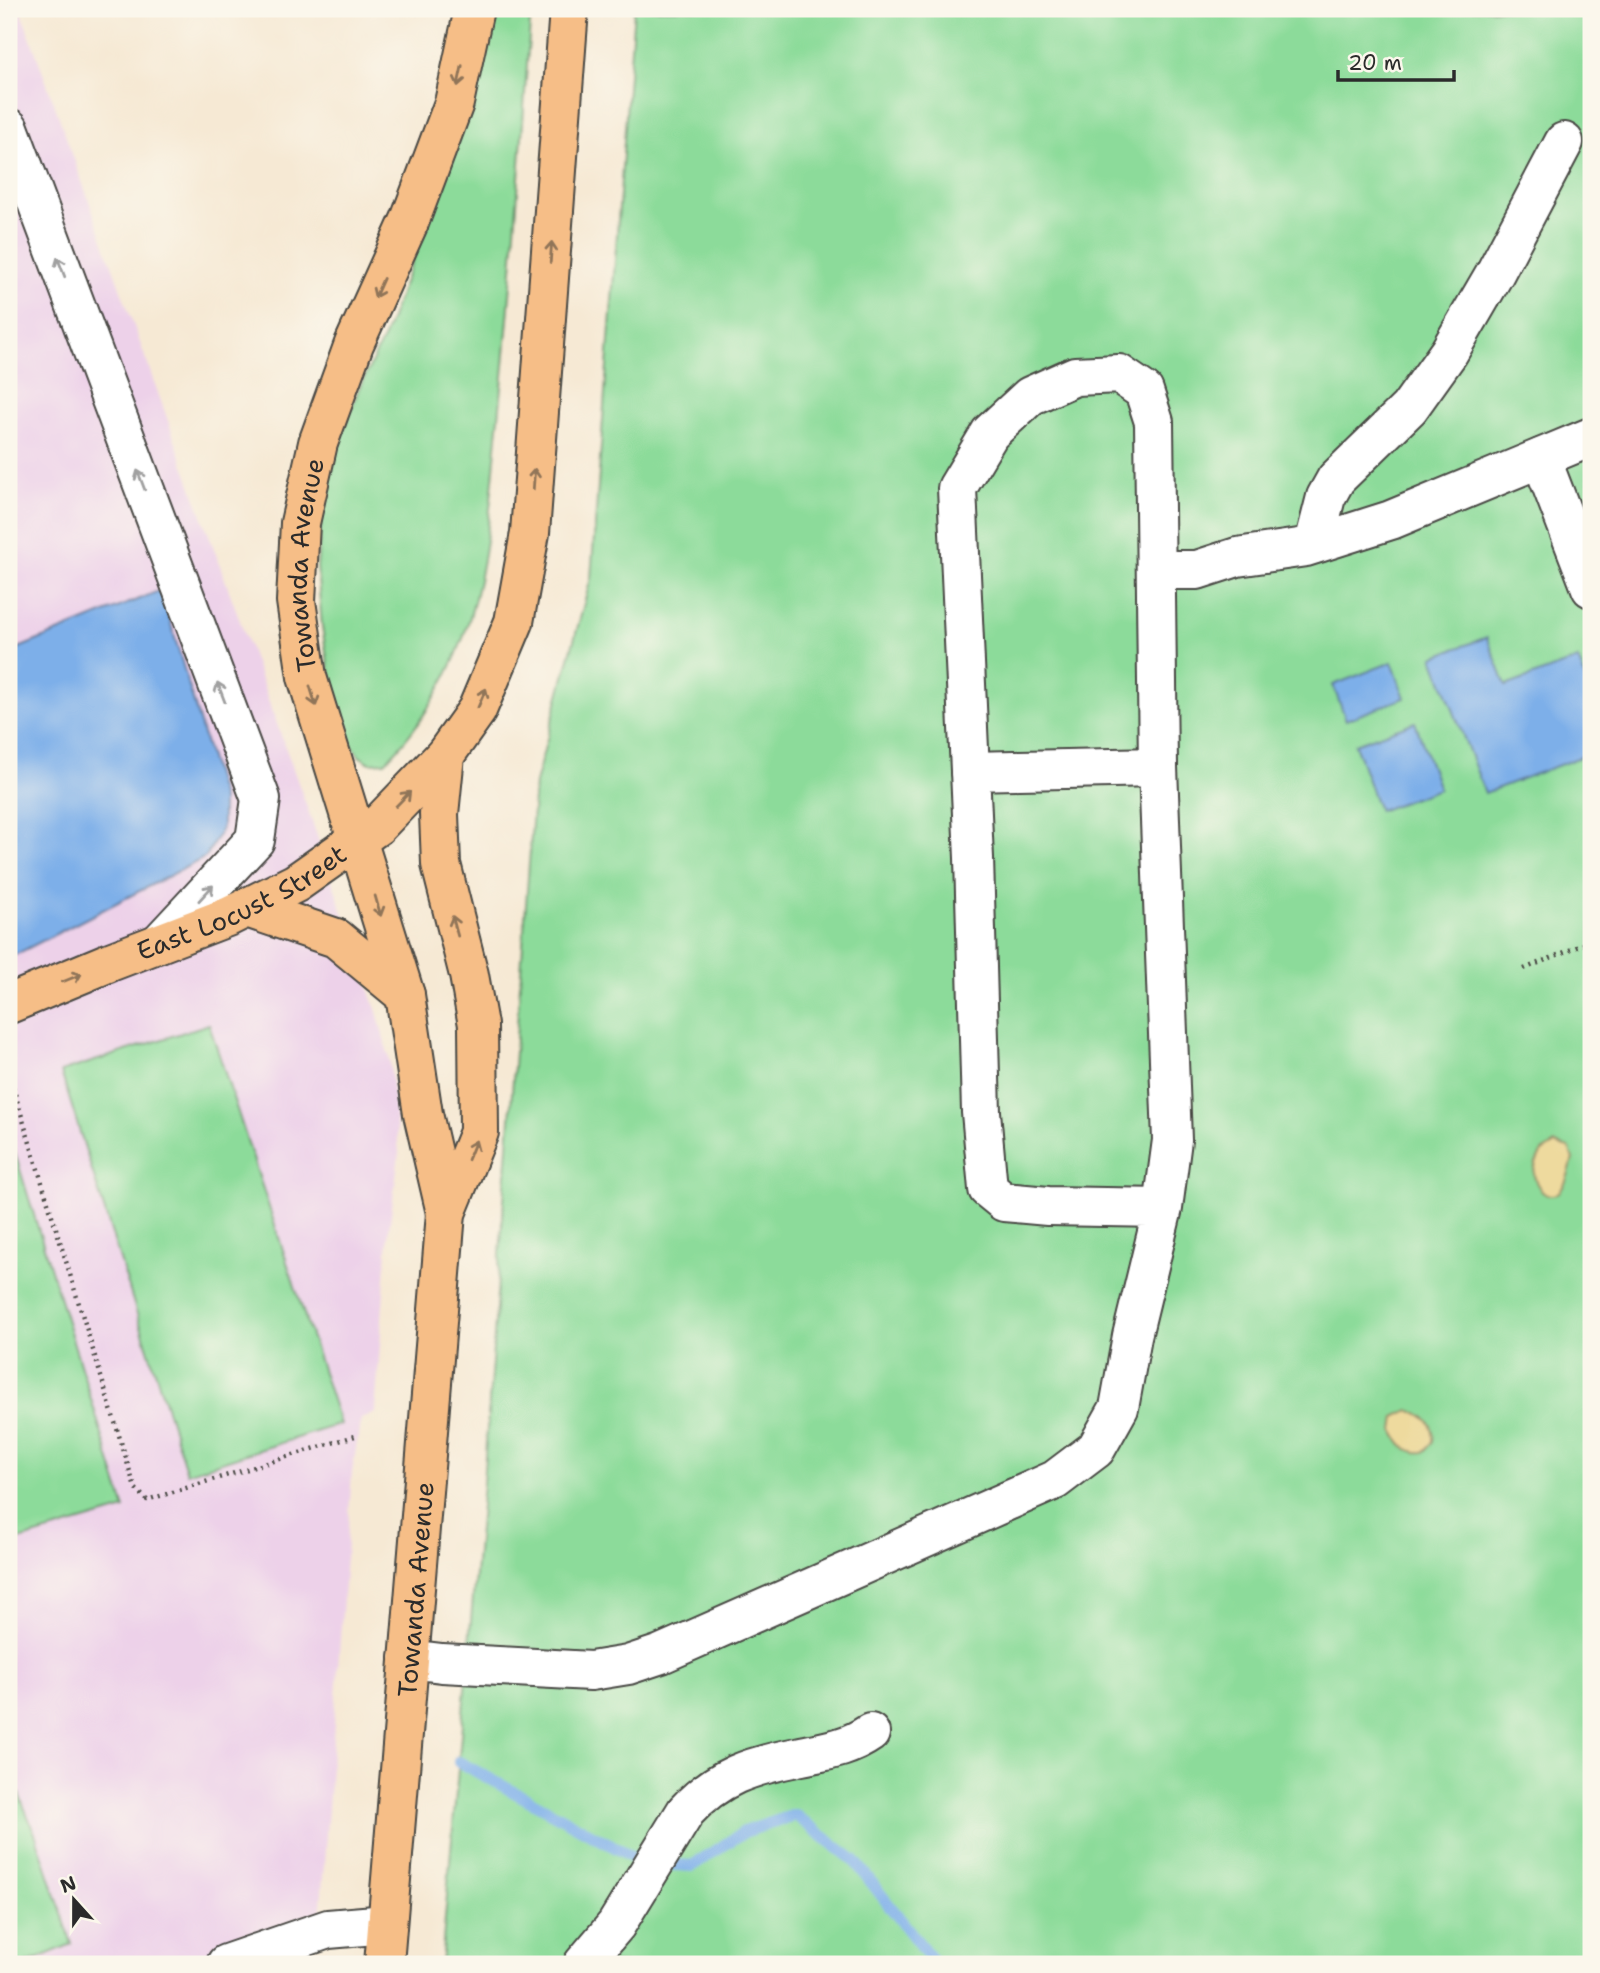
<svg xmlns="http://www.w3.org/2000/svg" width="1600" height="1973" viewBox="0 0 1600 1973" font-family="'Shantell Sans',sans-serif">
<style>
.built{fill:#edd1e9}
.green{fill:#8cdb9a;stroke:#5c8362;stroke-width:2}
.sand{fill:#eeda9e;stroke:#8c8264;stroke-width:2}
.water{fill:#7dafe9;stroke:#546d8a;stroke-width:2}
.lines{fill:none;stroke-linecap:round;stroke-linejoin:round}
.stream{stroke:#7dafe9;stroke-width:12}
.minor-casing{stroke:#494844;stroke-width:42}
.major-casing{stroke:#494844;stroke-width:42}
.path{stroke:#494844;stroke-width:4.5;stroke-dasharray:2 5;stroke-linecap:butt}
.minor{stroke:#fff;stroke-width:38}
.major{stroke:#f6be87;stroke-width:38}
.oneway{stroke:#907459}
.oneway2{stroke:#a0a0a0}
.labels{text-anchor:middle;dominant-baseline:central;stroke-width:6;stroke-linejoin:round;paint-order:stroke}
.street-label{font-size:26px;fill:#2b2b2b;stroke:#fbf7ec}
</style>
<rect width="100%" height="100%" fill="#fbf7ec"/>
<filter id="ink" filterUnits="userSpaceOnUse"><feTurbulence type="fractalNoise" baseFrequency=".0143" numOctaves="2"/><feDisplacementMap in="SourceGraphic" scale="14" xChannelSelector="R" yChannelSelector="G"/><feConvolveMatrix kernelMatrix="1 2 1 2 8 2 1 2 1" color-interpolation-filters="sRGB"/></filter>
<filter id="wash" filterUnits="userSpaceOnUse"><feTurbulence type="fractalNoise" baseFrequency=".00686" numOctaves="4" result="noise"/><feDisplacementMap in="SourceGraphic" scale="28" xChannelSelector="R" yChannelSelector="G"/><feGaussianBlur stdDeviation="1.57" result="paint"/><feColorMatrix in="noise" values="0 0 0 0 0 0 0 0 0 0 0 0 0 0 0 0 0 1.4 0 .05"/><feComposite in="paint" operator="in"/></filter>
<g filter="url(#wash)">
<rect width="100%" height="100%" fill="#f6e9d4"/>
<!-- built -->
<polygon class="built" points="9,9 20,9 309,813 377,1012 390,1062 399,1153 388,1237 375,1413 361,1419 352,1472 320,1919 197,1964 9,1964"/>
<!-- green -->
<g class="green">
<path d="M483 9H531C521 145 513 281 499 417 492 484 489 552 470 617 456 666 422 727 385 762L370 763 359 756 345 735 329 669 322 627 317 567 322 511 337 449 358 391 384 337 446 169Z"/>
<polygon points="634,9 1591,9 1591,1964 441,1964 483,1483 535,783 591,578"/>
<polygon points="209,1024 340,1424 187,1473 61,1072"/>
<polygon points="9,1134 125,1509 9,1543"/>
<polygon points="9,1770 36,1836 72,1944 24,1964 9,1964"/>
</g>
<!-- sand -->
<g class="sand">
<path d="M1555 1144 1569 1148 1573 1159C1570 1168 1567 1185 1560 1191 1548 1203 1534 1185 1534 1173 1534 1165 1538 1158 1542 1152Z"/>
<path d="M1409 1410C1425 1414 1436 1425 1433 1442L1424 1452C1407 1454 1400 1444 1393 1430L1395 1417Z"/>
</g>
<!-- water -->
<g class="water">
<polygon points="161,590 222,799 222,828 206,857 15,955 9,955 9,652"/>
<polygon points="1487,637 1506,686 1578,659 1591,693 1591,753 1485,793 1433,657"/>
<polygon points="1392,662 1405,698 1346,720 1333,685"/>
<polygon points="1415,722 1439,789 1379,811 1355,744"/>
</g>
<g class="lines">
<!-- stream -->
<polyline class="stream" points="459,1762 644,1863 692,1866 744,1832 795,1815 854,1860 935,1964"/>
</g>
</g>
<g filter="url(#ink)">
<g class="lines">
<!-- minor casing -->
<g class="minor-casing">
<g id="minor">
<polyline points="9,128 261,799 255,840 159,943"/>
<polyline points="1541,458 1591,588"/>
<polyline points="1314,544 1326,497 1336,479 1409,408 1449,352 1495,273 1564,142"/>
<polyline points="1156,570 1197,570 1237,557 1306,547 1391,520 1591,437"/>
<polyline points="970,771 1158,767"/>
<polyline points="409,1659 442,1663 591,1671 628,1665 661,1654 1055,1480 1096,1449 1119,1408 1132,1336 1163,1208 1172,1140 1158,767 1154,422 1144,391 1119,374 1075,376 1030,396 990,433 957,488 974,858 981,1112 988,1189 1004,1202 1048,1206 1163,1208"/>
<polyline points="226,1964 328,1929 387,1924"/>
<path d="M583 1964 616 1925 686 1811C718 1776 751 1766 797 1757 824 1751 847 1749 870 1733"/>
</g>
</g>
<!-- major casing -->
<g class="major-casing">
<g id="major">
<polyline points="247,908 336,938 405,995"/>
<path id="s1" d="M9 1004 110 962 230 916 296 883 377 826 445 755 477 710 514 622 530 533 569 9"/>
<path id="s2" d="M446 1213 423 1114 405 995 307 677 296 601 300 523 318 443 354 344 410 220 454 103 474 9"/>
<path id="s3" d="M384 1964 446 1213 479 1132 478 1025 469 975 441 864 439 814 445 755"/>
</g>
</g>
<!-- path -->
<g class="path">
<polyline points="1524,969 1591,941"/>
<polyline points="9,1074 135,1488 147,1500 358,1435"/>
</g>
<!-- minor -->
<use href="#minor" class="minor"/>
<!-- major -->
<use href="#major" class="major"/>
</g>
<!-- one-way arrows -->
<defs><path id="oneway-shaft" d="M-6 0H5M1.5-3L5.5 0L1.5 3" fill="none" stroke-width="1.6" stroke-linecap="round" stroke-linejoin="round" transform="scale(1.75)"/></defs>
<g class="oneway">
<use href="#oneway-shaft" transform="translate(460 76) rotate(102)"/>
<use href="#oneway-shaft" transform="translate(551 252) rotate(-86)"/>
<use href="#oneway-shaft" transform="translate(379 288) rotate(114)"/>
<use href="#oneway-shaft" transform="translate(534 479) rotate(-86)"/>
<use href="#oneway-shaft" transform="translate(313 696) rotate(73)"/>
<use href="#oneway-shaft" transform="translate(482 698) rotate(-67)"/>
<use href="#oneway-shaft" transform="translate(403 799) rotate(-46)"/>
<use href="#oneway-shaft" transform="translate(378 906) rotate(74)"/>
<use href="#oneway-shaft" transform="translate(455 926) rotate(-105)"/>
<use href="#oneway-shaft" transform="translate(72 978) rotate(-22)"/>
<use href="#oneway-shaft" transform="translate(472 1150) rotate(-68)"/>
</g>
<g class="oneway2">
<use href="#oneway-shaft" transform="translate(61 267) rotate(-111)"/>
<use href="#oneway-shaft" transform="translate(141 480) rotate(-111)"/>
<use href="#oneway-shaft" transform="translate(221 692) rotate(-111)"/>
<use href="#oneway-shaft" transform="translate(206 893) rotate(-47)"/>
</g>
</g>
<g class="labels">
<!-- street labels -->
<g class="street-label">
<text stroke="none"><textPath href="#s2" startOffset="668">Towanda Avenue</textPath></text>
<text stroke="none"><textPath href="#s1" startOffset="254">East Locust Street</textPath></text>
<text stroke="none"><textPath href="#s3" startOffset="376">Towanda Avenue</textPath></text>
</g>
</g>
<!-- margin -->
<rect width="1600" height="1973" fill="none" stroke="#fbf7ec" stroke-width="35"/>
<!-- north arrow -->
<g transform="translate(74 1900) rotate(339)" stroke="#fbf7ec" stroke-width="5" paint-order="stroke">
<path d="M0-5L12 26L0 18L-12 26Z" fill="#2b2b2b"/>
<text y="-10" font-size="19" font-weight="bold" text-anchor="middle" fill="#2b2b2b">N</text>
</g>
<!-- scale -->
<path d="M1338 70v10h116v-10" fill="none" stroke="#2b2b2b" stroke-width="3.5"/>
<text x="1348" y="70" font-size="21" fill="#2b2b2b" stroke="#fbf7ec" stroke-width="5" paint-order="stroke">20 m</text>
</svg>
